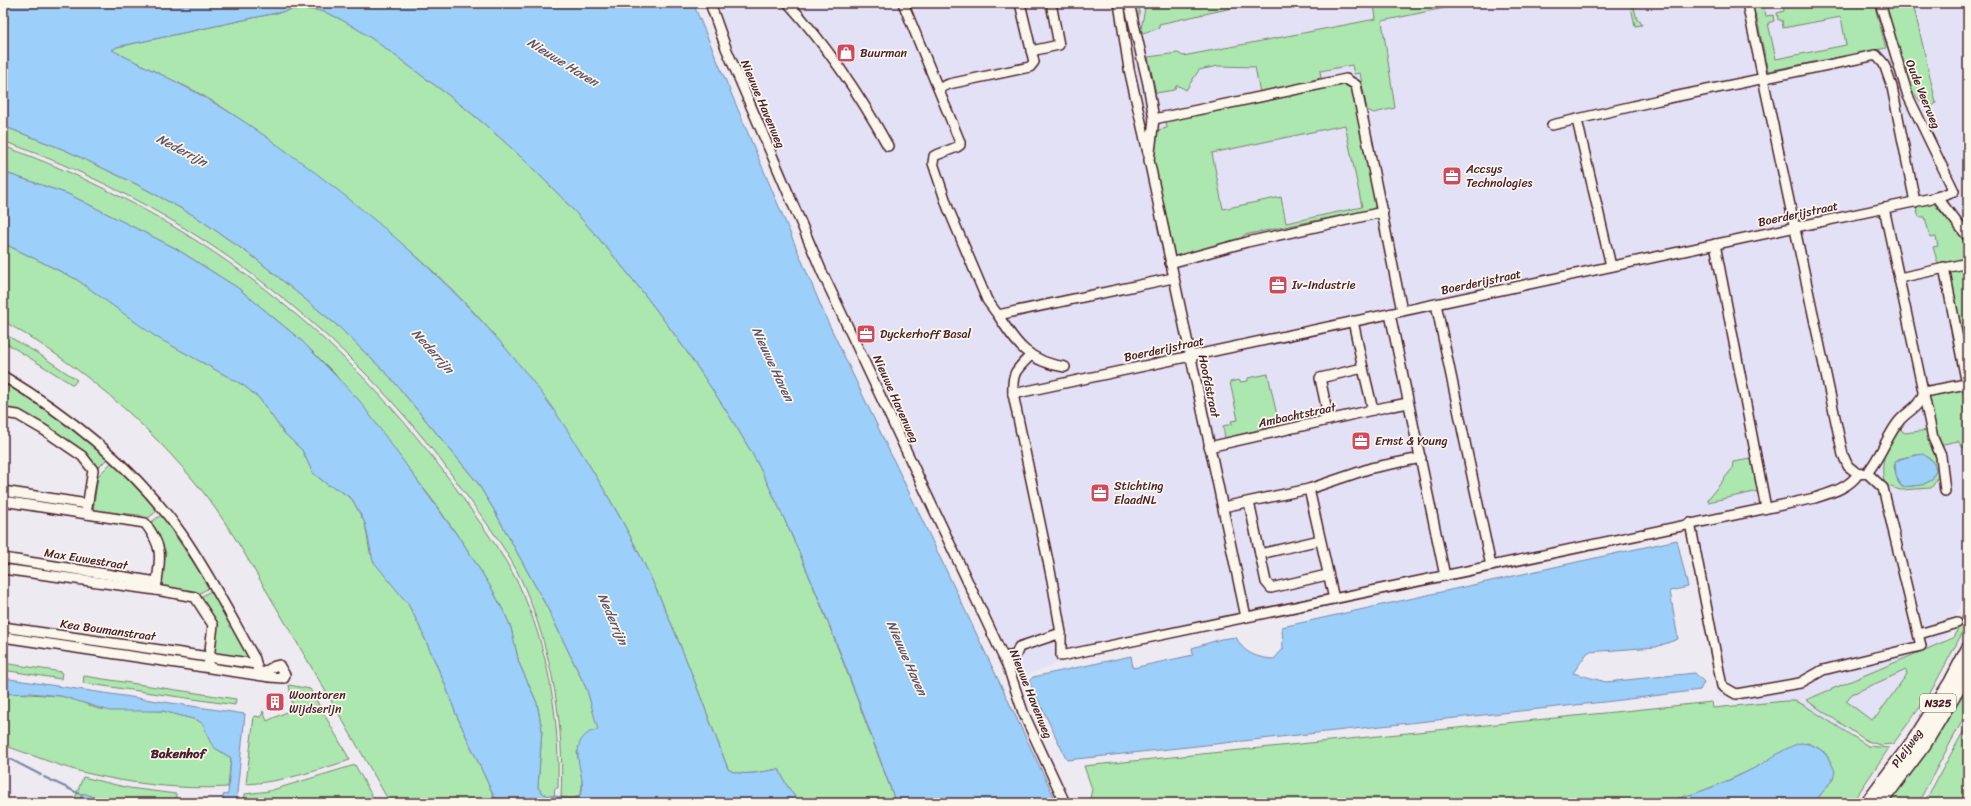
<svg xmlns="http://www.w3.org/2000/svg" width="1971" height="806" viewBox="0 0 1971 806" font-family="Sriracha,sans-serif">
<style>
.built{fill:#e3e1f6}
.green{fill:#abe7ae;stroke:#7a836c;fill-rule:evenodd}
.water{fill:#9ccff9;stroke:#7b89a7}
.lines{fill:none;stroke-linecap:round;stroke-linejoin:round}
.stream{stroke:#7b89a7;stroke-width:2}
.minor-casing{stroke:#4a1f2b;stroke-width:12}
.highway-casing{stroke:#4a1f2b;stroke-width:16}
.minor{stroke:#fbf7ec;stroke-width:9}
.highway{stroke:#fbf7ec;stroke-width:13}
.rail{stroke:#4a1f2b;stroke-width:2}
.labels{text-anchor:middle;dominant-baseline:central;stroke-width:3.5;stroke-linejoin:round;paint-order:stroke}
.shield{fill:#fbf7ec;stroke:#7f6065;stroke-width:1}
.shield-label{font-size:11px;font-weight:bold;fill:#4a1f2b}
.poi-label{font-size:12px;fill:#4a1f2b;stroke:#fbf7ec;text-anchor:start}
.street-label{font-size:12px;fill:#4a1f2b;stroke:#fbf7ec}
.water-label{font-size:13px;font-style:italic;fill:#635469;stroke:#fbf7ec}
.neighbourhood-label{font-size:13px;font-weight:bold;fill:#4a1f2b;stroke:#fbf7ec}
</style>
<rect width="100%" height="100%" fill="#edeaf2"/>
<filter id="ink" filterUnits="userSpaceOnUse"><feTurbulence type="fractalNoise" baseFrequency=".025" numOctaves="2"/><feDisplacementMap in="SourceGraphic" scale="8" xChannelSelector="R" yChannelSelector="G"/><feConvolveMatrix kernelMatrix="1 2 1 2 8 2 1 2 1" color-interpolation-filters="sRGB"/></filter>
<g filter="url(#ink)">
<!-- built -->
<polygon class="built" points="709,3 1968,3 1968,590 1893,744 1717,695 1687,528 1064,660 1007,683 984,627"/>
<!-- green -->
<g class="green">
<polygon points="1132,3 1140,3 1138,24"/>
<polygon points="1146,3 1255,3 1159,24 1159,28 1143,33 1141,29"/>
<polygon points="1374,3 1468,3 1382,21 1395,108 1374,113 1367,110 1360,73 1354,74 1352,65 1320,71 1321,78 1260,93 1255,67 1218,66 1199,70 1186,90 1177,85 1174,90 1156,93 1148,57 1178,53 1183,56 1376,19"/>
<polygon points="1630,3 1633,3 1637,20 1640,20 1642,25 1635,26"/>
<polygon points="1751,3 1763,3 1766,16 1773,15 1774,21 1768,23 1776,59 1846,45 1841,17 1783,28 1782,20 1778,20 1777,13 1784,11 1783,3 1874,3 1886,48 1768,71 1757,19"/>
<polygon points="1882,3 1913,3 1936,103 1929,110 1912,92 1900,63"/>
<path d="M295 9C302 10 309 9 316 10 346 15 399 59 425 78 533 154 626 262 700 371 722 404 744 437 762 472 815 579 854 692 896 803H799L786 784 779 769C765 771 740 778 728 769 695 682 663 593 617 512 564 419 497 326 415 255 389 232 362 212 335 190 290 155 245 119 195 91 167 77 139 64 111 50L117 47Z"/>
<path d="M1345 85 1351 88 1353 94 1378 202 1373 209 1244 235 1240 241 1175 257 1154 160 1158 130 1167 128 1166 121ZM1345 125 1362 207 1286 223 1281 197 1223 209 1212 153Z"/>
<path d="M3 126 65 150 136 184 195 216 255 258 339 327 390 377 477 482 494 510 549 611 587 690 599 730 594 731 577 752C580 771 593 806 561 797 565 726 552 652 524 586 509 551 484 520 462 489 348 329 189 207 3 141Z"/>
<path d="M3 146C189 212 346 333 460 494 480 523 503 553 519 585 548 646 560 720 558 788H555L554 796C546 796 542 794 538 787L542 730 537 703 519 663 511 628 506 616 492 589 465 546 431 498 334 373 303 342 238 288 175 248 68 194 3 172Z"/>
<polygon points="1921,202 1933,203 1968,243 1968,258 1947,264 1938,264 1933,247 1938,246 1936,237 1930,238 1925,217 1919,217 1915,203"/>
<path d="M3 243 76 279 157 337 243 385 259 398 284 433 302 450 313 473 328 485 338 489 352 499 365 523 370 553 408 604 417 621 445 684 456 714 497 803H390C354 739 316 675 279 612 255 572 232 529 203 492 148 423 79 364 3 321Z"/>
<polygon points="1968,266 1968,379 1965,349 1963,344 1949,271"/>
<polygon points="3,333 42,356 77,380 73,385 6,343 3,349"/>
<polygon points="1268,374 1279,425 1225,438 1223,426 1232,424 1231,421 1238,420 1230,382 1239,380 1240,382 1248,381 1248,378"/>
<path d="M3 382 51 413 108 458 98 468C82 450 46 423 24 413 18 411 10 410 3 408Z"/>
<path d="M1965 386 1968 400V448L1962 447 1958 441 1934 446C1938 464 1944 472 1931 488L1900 490 1885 485C1879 467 1885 439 1901 428L1902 431 1905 433 1928 430 1924 396ZM1915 455C1933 455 1939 463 1932 480L1922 485 1902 487 1898 482 1894 466 1898 459Z"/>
<polygon points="1751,459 1759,491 1708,502 1708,499 1732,469 1733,462"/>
<polygon points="113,461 158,510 147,519 139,515 93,511 98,476"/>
<polygon points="161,515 210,587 197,595 194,592 160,587 166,552 150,523"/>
<polygon points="212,590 249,658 246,661 214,656 217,623 199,598"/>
<path d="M1968 601V622L1965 628 1929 695 1893 744 1880 745 1867 741 1806 700 1953 638 1955 636ZM1906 670 1907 674 1877 716 1871 720 1846 701 1852 694Z"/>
<polygon points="3,663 62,672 61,679 3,670"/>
<polygon points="84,676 236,699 235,705 83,683"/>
<polygon points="1968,682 1968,710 1918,803 1886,803"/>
<path d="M289 685 310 689 350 760C315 771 282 782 246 784L254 716 261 717 263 711 267 721 293 709Z"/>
<path d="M13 693 61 696 77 700 98 709 163 711 197 720 203 723 215 748 231 758 228 787C180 790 133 784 86 773 58 766 30 754 3 745V694Z"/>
<path d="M1786 701H1795L1804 705 1868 746 1889 748 1852 803H1814L1833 779C1831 757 1828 751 1807 743 1759 765 1711 793 1659 803H1089L1092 789 1084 766 1712 702 1713 708Z"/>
<polygon points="1968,723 1968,803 1924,803"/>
<polygon points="355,765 376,803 244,803 245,794 269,791"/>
<polygon points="83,777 129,788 176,794 176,803 110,803 83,794 77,803 74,801"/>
</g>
<!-- water -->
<g class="water">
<path d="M3 3H693L826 318 1057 803H896C855 691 815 579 762 472 744 437 722 404 700 371 626 262 533 154 425 78 399 59 346 15 316 10 309 9 302 10 295 9L117 47 112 50C139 64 168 77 195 92 234 113 270 139 305 165 402 237 500 327 566 428 584 456 601 484 617 512 663 593 695 682 728 769 740 778 765 771 779 769L786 784 799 803H497L456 714 445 684 417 621 408 604 373 561 365 523 352 499 338 489 328 485 313 473 302 450 284 433 259 398 243 385 156 337 76 279 3 243V172L68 194 175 248 238 288 303 342 359 400 465 546 492 589 506 616 511 628 519 663 537 703 542 730 538 787C542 795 547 796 556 796 562 796 572 802 577 798 594 788 564 750 587 734 590 731 595 731 598 730L587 690 549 611 494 510 477 482 390 377 339 327 255 258 195 216 136 184 65 150 3 126Z"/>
<polygon points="1923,454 1933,461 1936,470 1932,480 1922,485 1902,487 1896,476 1895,462 1903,458"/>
<path d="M1677 540 1688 587 1670 591 1678 639 1656 647 1588 652 1573 673 1606 682 1695 673 1704 682 1700 690 1613 701 1067 760 1029 681 1033 677 1131 656 1133 668 1193 655 1192 648 1221 639 1236 637C1243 653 1257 658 1274 659L1283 649 1282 627Z"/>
<polygon points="3,678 245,714 236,803 224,802 223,795 228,794 231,758 215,748 210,742 203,724 197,720 163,711 110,711 61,696 30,693 3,694"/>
<path d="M1800 743C1819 744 1828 754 1835 771L1833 779 1814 803H1659C1693 796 1729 782 1760 765 1773 757 1785 748 1800 743Z"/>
<polygon points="83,793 110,803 79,803"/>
</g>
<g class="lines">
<!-- stream -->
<g class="stream">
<polyline points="3,758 8,758 41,775"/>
<polyline points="44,777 82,795"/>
</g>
<!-- minor casing -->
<g class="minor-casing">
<g id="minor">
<polyline points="710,3 726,48 822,272 1008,667 1023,712 1065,803"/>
<path d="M788 3C827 46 860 95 888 146"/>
<polyline points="903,3 960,142 960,145 957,147 934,156 933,163 948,208 987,300 998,315 1173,278"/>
<polyline points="1119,3 1129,69 1148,153"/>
<polyline points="1129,3 1148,84 1154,119 1149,160 1246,617"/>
<polyline points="1747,3 1843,455 1848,466 1858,474"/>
<polyline points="1031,51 1059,45 1051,3"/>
<polyline points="940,88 949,84 1030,67 1034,62 1020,3"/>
<polyline points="1154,119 1346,79 1356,85 1402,311"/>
<polyline points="1577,120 1611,266"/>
<polyline points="1552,125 1659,100 1876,55 1884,64 1892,87 1915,202"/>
<polyline points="1937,197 1968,237"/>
<polyline points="1884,208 1933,438 1941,456 1945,491"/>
<polyline points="1715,244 1766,508"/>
<polyline points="1170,263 1247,242 1383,212"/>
<polyline points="1944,267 1968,390"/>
<polyline points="1899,278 1968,263"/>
<polyline points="1436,304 1491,566"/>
<polyline points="1390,314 1445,576"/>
<path d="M998 315C1016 344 1029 362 1065 367"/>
<polyline points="1353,321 1363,368"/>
<path d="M1030 356C1015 371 1012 373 1013 394L1052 580 1061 633"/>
<path d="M3 376C71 417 135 468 181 533 209 573 231 617 255 659L259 675"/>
<polyline points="1013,394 1937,197 1954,191 1908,96 1880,3"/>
<polyline points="1393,406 1408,403"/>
<polyline points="3,413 18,415 44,430 82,456 93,470 86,514"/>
<polyline points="1329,420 1320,378 1363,368 1373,410"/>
<polyline points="1209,447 1390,406"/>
<polyline points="1309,489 1334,599"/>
<polyline points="3,491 87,504"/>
<path d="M3 501 145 523C166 551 159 559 156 590L195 597 213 625 208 667"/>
<polyline points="1249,502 1266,582 1271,588 1327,575"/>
<polyline points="1223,507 1309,489 1371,468 1421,458"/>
<polyline points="1690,523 1722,686 1736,694 1800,683 1823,670 1921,646 1883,488 1867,473"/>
<polyline points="1260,554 1320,540"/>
<polyline points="3,558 157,582"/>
<polyline points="3,569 156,590"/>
<polyline points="3,627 256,664"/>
<polyline points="1919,634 1957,623"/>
<polyline points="3,637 270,677 284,678 285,675 279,665 275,666 259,675"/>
<path d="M1004 657 1016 655 1019 647 1061 633V656L1815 498C1830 493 1849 488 1858 474L1867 473C1881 457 1887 435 1900 420 1912 407 1916 411 1924 392L1966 384"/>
</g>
</g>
<!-- highway casing -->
<g class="highway-casing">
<g id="highway">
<polyline points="1867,803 1915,739 1951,682 1968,649"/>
<polyline points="1880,803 1925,743 1968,671"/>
</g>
</g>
<!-- minor -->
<use href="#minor" class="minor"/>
<!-- highway -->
<use href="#highway" class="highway"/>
<!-- rail -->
<polyline class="rail" points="1643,529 1644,529"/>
</g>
</g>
<!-- icons -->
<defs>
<g id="shop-square" transform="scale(1)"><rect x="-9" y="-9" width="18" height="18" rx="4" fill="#d1495b" stroke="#fbf7ec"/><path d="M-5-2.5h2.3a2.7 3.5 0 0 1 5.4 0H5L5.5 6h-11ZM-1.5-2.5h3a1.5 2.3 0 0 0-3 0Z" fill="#fff"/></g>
<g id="office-square" transform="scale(1)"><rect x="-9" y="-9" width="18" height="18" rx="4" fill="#d1495b" stroke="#fbf7ec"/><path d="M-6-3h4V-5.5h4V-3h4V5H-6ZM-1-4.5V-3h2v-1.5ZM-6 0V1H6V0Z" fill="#fff"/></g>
<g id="building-square" transform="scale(1)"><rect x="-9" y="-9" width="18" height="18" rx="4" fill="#d1495b" stroke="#fbf7ec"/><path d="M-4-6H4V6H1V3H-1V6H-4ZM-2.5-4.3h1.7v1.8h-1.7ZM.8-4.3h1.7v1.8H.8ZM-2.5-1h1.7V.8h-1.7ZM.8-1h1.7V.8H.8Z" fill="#fff"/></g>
</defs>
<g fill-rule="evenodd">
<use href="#shop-square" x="846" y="53"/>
<use href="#office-square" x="1452" y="176"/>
<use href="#office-square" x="1278" y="285"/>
<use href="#office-square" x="866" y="334"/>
<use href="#office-square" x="1361" y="441"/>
<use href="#office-square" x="1100" y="493"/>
<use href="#building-square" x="275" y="702"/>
</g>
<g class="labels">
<!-- shield labels -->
<rect class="shield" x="1920" y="694" width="36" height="18" rx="3"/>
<g class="shield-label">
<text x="1938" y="703">N325</text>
</g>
<!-- poi labels -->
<g class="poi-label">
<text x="860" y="53">Buurman</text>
<text x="1466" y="169">Accsys<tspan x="1466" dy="14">Technologies</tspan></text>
<text x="1292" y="285">Iv-Industrie</text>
<text x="880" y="334">Dyckerhoff Basal</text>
<text x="1375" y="441">Ernst &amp; Young</text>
<text x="1114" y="486">Stichting<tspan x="1114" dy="14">ElaadNL</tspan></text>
<text x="289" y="695">Woontoren<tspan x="289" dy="14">Wijdserijn</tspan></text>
</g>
<!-- street labels -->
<g class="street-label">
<text transform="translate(1923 94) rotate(68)">Oude Veerweg</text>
<text transform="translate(763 104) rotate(67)">Nieuwe Havenweg</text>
<text transform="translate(1798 214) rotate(-12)">Boerderijstraat</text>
<text transform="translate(1481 282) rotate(-12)">Boerderijstraat</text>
<text transform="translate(1164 349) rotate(-12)">Boerderijstraat</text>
<text transform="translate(1209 386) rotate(78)">Hoofdstraat</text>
<text transform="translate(896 399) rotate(66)">Nieuwe Havenweg</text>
<text transform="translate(1297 415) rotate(-12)">Ambachtstraat</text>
<text transform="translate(86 559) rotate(9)">Max Euwestraat</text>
<text transform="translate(108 630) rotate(8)">Kea Boumanstraat</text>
<text transform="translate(1031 694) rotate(68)">Nieuwe Havenweg</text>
<text transform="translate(1907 748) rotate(-55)">Pleijweg</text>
</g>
<!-- water labels -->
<g class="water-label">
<text transform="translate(563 62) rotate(32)">Nieuwe Haven</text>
<text transform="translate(182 150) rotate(28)">Nederrijn</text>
<text transform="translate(433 351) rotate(48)">Nederrijn</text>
<text transform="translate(773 364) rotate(65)">Nieuwe Haven</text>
<text transform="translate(613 619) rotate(66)">Nederrijn</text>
<text transform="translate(907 658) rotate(66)">Nieuwe Haven</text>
</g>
<!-- neighbourhood labels -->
<g class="neighbourhood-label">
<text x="178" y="753">Bakenhof</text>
</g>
</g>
<!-- margin -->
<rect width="1971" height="806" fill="none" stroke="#fbf7ec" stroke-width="16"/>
<rect x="8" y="8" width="1955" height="790" fill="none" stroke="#4a1f2b" stroke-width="1.5" filter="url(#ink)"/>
</svg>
